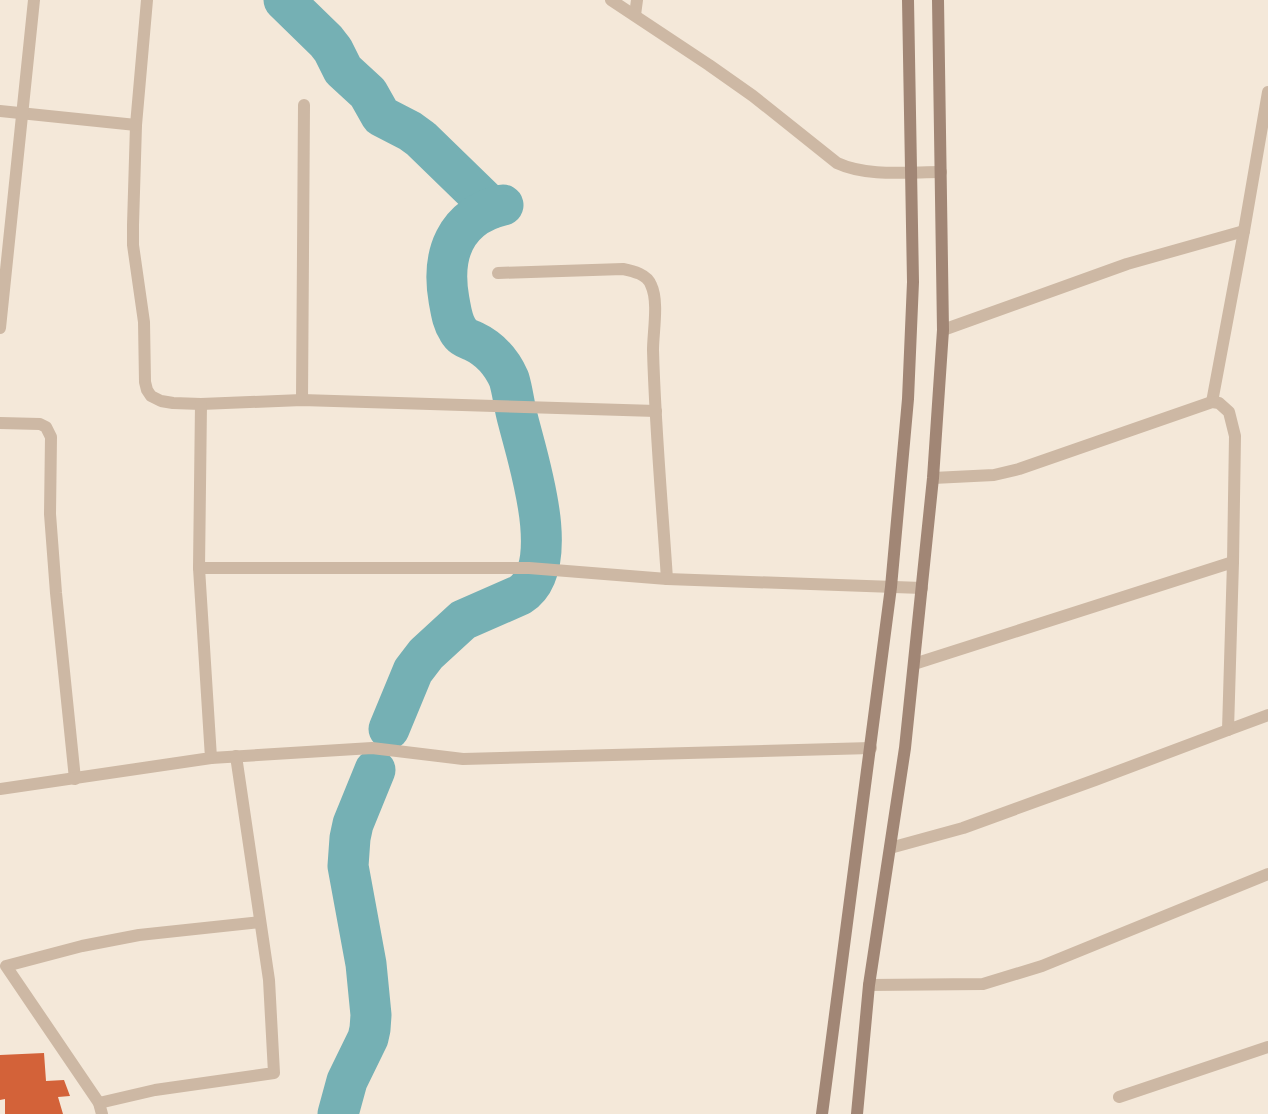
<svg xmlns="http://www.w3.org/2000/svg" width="1268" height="1114" viewBox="0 0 1268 1114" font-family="Karla,sans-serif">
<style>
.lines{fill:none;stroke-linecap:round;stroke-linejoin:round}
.river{stroke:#75b0b4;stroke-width:41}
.building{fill:#d36239}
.street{stroke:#cdb8a4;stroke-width:12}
.secondary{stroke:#a18675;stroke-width:12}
</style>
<rect width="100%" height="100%" fill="#f4e8d9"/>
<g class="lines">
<!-- river -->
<g class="river">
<polyline points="284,0 326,41 333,50 343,70 368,93 381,116 410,131 421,139 492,208"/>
<path d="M389 729 413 671 426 654 463 620 520 595C564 567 528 460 518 420 514 406 513 392 509 379 501 361 490 349 473 341 466 338 462 337 458 330 452 321 451 310 449 300 441 255 455 216 503 205"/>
<polyline points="338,1114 347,1081 368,1038 370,1029 371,1015 366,964 348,866 350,838 353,824 375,770"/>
</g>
</g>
<!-- building -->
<polygon class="building" points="44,1053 46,1081 64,1080 70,1096 58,1097 63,1114 5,1114 5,1099 0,1100 0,1055"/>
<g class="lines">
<!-- street -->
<g class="street">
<polyline points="147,0 136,125 133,225 133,245 144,322 145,382 147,390 151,396 161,401 173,403 201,404 302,400 656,411"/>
<path d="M611 0 709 65 753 96 837 163C867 177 908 172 941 172"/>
<polyline points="635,15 637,0"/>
<polyline points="0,111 136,125"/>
<path d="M498 273 623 269C633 271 647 274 651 285 659 301 653 332 653 350 655 426 662 503 667 579"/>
<polyline points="0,328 34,0"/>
<polyline points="943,330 1127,264 1244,231"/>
<polyline points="302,400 304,105"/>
<polyline points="1212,402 1244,231 1268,92"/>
<polyline points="0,423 40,424 46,427 51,437 50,514 56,593 75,779"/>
<polyline points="933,478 994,475 1019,469 1212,402 1219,403 1229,412 1235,436 1233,562"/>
<polyline points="199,568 201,404"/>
<polyline points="914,664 1233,562 1228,730 1268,715"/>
<polyline points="211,758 372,748 463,759 871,748"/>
<polyline points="0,789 211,758 199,568 529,568 667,579 922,588"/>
<polyline points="890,848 963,828 1095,780 1228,730"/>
<polyline points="869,985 983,984 1042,966 1268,874"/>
<polyline points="1119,1097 1268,1047"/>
<polyline points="99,1103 155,1090 274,1073 269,980 236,756"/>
<polyline points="102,1114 99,1103 6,966 82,946 139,935 260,922"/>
</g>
<!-- secondary -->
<g class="secondary">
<polyline points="822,1114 891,587 908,399 913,282 908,0"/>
<polyline points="857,1114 869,985 905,748 933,478 943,330 938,0"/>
</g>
</g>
</svg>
